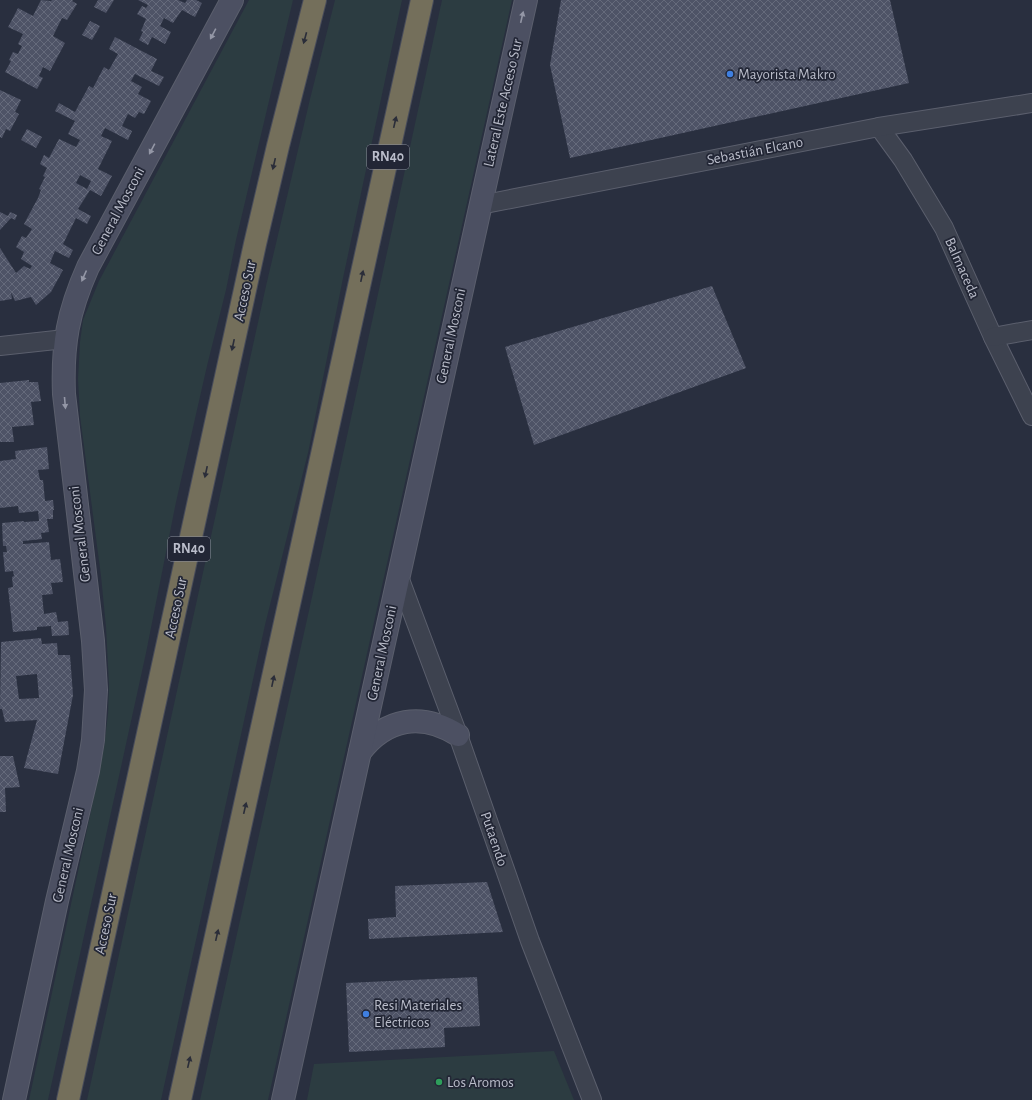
<svg xmlns="http://www.w3.org/2000/svg" width="1032" height="1100" viewBox="0 0 1032 1100" font-family="'Alegreya Sans',sans-serif">
<style>
.grass{fill:#2c3c41}
.building{fill:url(#building-cross-hatch);fill-rule:evenodd}
.lines{fill:none;stroke-linecap:round;stroke-linejoin:round}
.street-casing{stroke:#5b5f6d;stroke-width:20}
.secondary-casing{stroke:#5b5f6d;stroke-width:24}
.highway-casing{stroke:#484c5a;stroke-width:24}
.street{stroke:#3d424f;stroke-width:18}
.secondary{stroke:#4c5062;stroke-width:22}
.highway{stroke:#746f5b;stroke-width:22}
.oneway{fill:#9497a6}
.oneway2{fill:#2a2d39}
.shop-dot{fill:#3f7fe0;stroke:#222635;stroke-width:1.5}
.leisure-dot{fill:#2e9e5b;stroke:#222635;stroke-width:1.5}
.labels{text-anchor:middle;dominant-baseline:central;stroke-width:3.5;stroke-linejoin:round;paint-order:stroke}
.shield{fill:#222635;stroke:#8c909d;stroke-width:1}
.shield-label{font-size:14px;font-weight:bold;fill:#babdca}
.poi-label{font-size:15px;fill:#babdca;stroke:#222635;text-anchor:start}
.street-label{font-size:15px;fill:#babdca;stroke:#222635}
</style>
<defs>
<pattern id="building-cross-hatch" width="8" height="8" patternUnits="userSpaceOnUse"><rect width="8" height="8" fill="#4e5366"/><path d="M0 0l8 8M0 8l8-8" fill="none" stroke="#656a7b"/></pattern>
</defs>
<rect width="100%" height="100%" fill="#292f3f"/>
<!-- grass -->
<g class="grass">
<polygon points="249,0 293,0 236,240 226,290 207,366 176,502 146,653 48,1100 29,1100 91,811 104,747 108,714 109,685 106,627 101,576 80,416 78,379 80,342 83,320 99,281"/>
<polygon points="335,0 402,0 342,283 308,453 265,625 161,1100 87,1100 266,286 310,99"/>
<polygon points="442,0 512,0 268,1100 200,1100 310,606"/>
<polygon points="554,1051 574,1100 307,1100 314,1064"/>
</g>
<!-- building -->
<g class="building">
<polygon points="41,0 51,1 52,0 73,0 72,1 77,4 67,20 62,18 53,36 65,43 50,71 43,67 39,76 43,78 37,89 5,72 11,61 9,60 13,52 18,54 22,46 18,44 23,34 8,27 14,16 18,8 33,16"/>
<polygon points="98,0 114,0 106,13 94,7"/>
<polygon points="138,0 178,0 185,3 187,0 196,0 202,3 195,17 182,10 173,23 164,18 160,26 171,32 165,44 152,37 148,45 139,40 143,32 141,31 146,19 137,14 142,6 146,8 148,5"/>
<polygon points="561,0 890,0 909,83 570,158 550,65"/>
<polygon points="90,21 100,26 92,40 82,35"/>
<path d="M115 37 157 59 151 71 164 77 159 86 135 74 131 81 142 87 138 94 151 101 144 114 139 112 135 118 128 114 122 126 132 131 128 140 105 128 101 136 112 141 98 169 112 176 101 196 90 190 78 209 91 216 87 224 76 218 63 244 73 250 69 258 55 251 50 263 63 270 51 292 36 305 31 297 15 301 11 292 12 299 0 301V248L16 273 24 266 30 269 32 266 21 259 24 252 16 247 22 236 26 238 32 229 24 224 38 198 41 190 39 189 45 177 43 176 47 168 40 164 44 155 49 158 59 139 76 147 80 140 68 134 75 121 55 111 59 103 75 112 89 86 93 88 104 67 109 70 118 54 109 49ZM80 175 91 181 87 189 76 183Z"/>
<polygon points="0,90 21,100 15,112 19,114 10,131 6,129 2,138 0,137"/>
<polygon points="27,129 42,137 36,148 21,140"/>
<polygon points="0,212 8,216 10,212 17,215 15,220 11,218 0,230"/>
<polygon points="712,286 746,368 534,445 505,347"/>
<polygon points="29,380 29,382 38,382 41,401 31,402 34,425 12,427 14,442 0,442 0,383"/>
<polygon points="47,447 49,469 38,470 40,480 43,480 45,501 53,500 54,510 53,510 53,519 47,519 49,532 41,533 42,539 23,541 23,544 49,542 51,560 60,559 63,582 51,583 53,594 42,595 44,614 56,612 58,622 68,621 69,635 52,636 51,626 37,627 37,630 13,632 8,588 13,587 12,577 14,576 13,571 5,572 3,552 7,552 6,546 3,546 2,523 24,521 24,522 39,521 39,520 38,511 19,513 18,506 0,508 0,461 16,459 15,451"/>
<path d="M41 638 42 644 57 643 58 655H70L73 695 58 774 24 768 37 720 5 722 2 709H0L1 642ZM37 674 39 698 19 699 16 676Z"/>
<polygon points="0,756 13,756 20,787 5,788 6,812 0,812"/>
<polygon points="487,882 503,932 369,939 368,919 396,917 395,886"/>
<polygon points="477,977 480,1026 444,1028 445,1047 349,1052 346,983"/>
</g>
<g class="lines">
<!-- street casing -->
<g class="street-casing">
<g id="street">
<polyline points="879,127 903,160 944,228 993,337 1032,416"/>
<polyline points="480,205 879,127 1032,103"/>
<polyline points="993,337 1032,330"/>
<polyline points="0,346 65,339"/>
<polyline points="399,577 458,735 530,941 592,1100"/>
</g>
</g>
<!-- secondary casing -->
<g class="secondary-casing">
<g id="secondary">
<path d="M360 752C386 718 422 712 458 735"/>
<path d="M14 1100 57 901 88 771 93 740 96 690 93 641 64 394C62 344 68 312 88 267L232 0"/>
<polyline points="283,1100 526,0"/>
</g>
</g>
<!-- highway casing -->
<g class="highway-casing">
<g id="highway">
<polyline points="68,1100 255,244 278,146 315,0"/>
<polyline points="180,1100 422,0"/>
</g>
</g>
<!-- street -->
<use href="#street" class="street"/>
<!-- secondary -->
<use href="#secondary" class="secondary"/>
<!-- highway -->
<use href="#highway" class="highway"/>
</g>
<!-- one-way arrows -->
<defs><path id="oneway-solid" d="M-6-.8H1V-3.2L6.5 0L1 3.2V.8H-6Z"/></defs>
<g class="oneway">
<use href="#oneway-solid" transform="translate(522 17) rotate(-77)"/>
<use href="#oneway-solid" transform="translate(213 34) rotate(118)"/>
<use href="#oneway-solid" transform="translate(152 149) rotate(118)"/>
<use href="#oneway-solid" transform="translate(84 276) rotate(114)"/>
<use href="#oneway-solid" transform="translate(65 403) rotate(85)"/>
</g>
<g class="oneway2">
<use href="#oneway-solid" transform="translate(305 38) rotate(105)"/>
<use href="#oneway-solid" transform="translate(395 122) rotate(-77)"/>
<use href="#oneway-solid" transform="translate(274 164) rotate(103)"/>
<use href="#oneway-solid" transform="translate(362 276) rotate(-78)"/>
<use href="#oneway-solid" transform="translate(233 345) rotate(102)"/>
<use href="#oneway-solid" transform="translate(206 472) rotate(102)"/>
<use href="#oneway-solid" transform="translate(273 681) rotate(-78)"/>
<use href="#oneway-solid" transform="translate(245 808) rotate(-77)"/>
<use href="#oneway-solid" transform="translate(217 935) rotate(-77)"/>
<use href="#oneway-solid" transform="translate(189 1062) rotate(-77)"/>
</g>
<!-- markers -->
<g class="shop-dot">
<circle cx="730" cy="74" r="4"/>
<circle cx="366" cy="1014" r="4"/>
</g>
<circle class="leisure-dot" cx="439" cy="1082" r="4"/>
<g class="labels">
<!-- shield labels -->
<g class="shield">
<rect x="367" y="145" width="42" height="24" rx="3"/>
<rect x="168" y="537" width="42" height="24" rx="3"/>
</g>
<g class="shield-label">
<text x="388" y="157">RN40</text>
<text x="189" y="549">RN40</text>
</g>
<!-- poi labels -->
<g class="poi-label">
<text x="738" y="74">Mayorista Makro</text>
<text x="374" y="1005">Resi Materiales<tspan x="374" dy="17">Eléctricos</tspan></text>
<text x="447" y="1082">Los Aromos</text>
</g>
<!-- street labels -->
<g class="street-label">
<text transform="translate(503 103) rotate(-77)">Lateral Este Acceso Sur</text>
<text transform="translate(755 151) rotate(-11)">Sebastián Elcano</text>
<text transform="translate(118 211) rotate(-62)">General Mosconi</text>
<text transform="translate(962 268) rotate(66)">Balmaceda</text>
<text transform="translate(245 291) rotate(-78)">Acceso Sur</text>
<text transform="translate(451 336) rotate(-78)">General Mosconi</text>
<text transform="translate(80 534) rotate(-97)">General Mosconi</text>
<text transform="translate(176 608) rotate(-78)">Acceso Sur</text>
<text transform="translate(382 653) rotate(-78)">General Mosconi</text>
<text transform="translate(494 839) rotate(71)">Putaendo</text>
<text transform="translate(68 855) rotate(-77)">General Mosconi</text>
<text transform="translate(106 924) rotate(-78)">Acceso Sur</text>
</g>
</g>
</svg>
